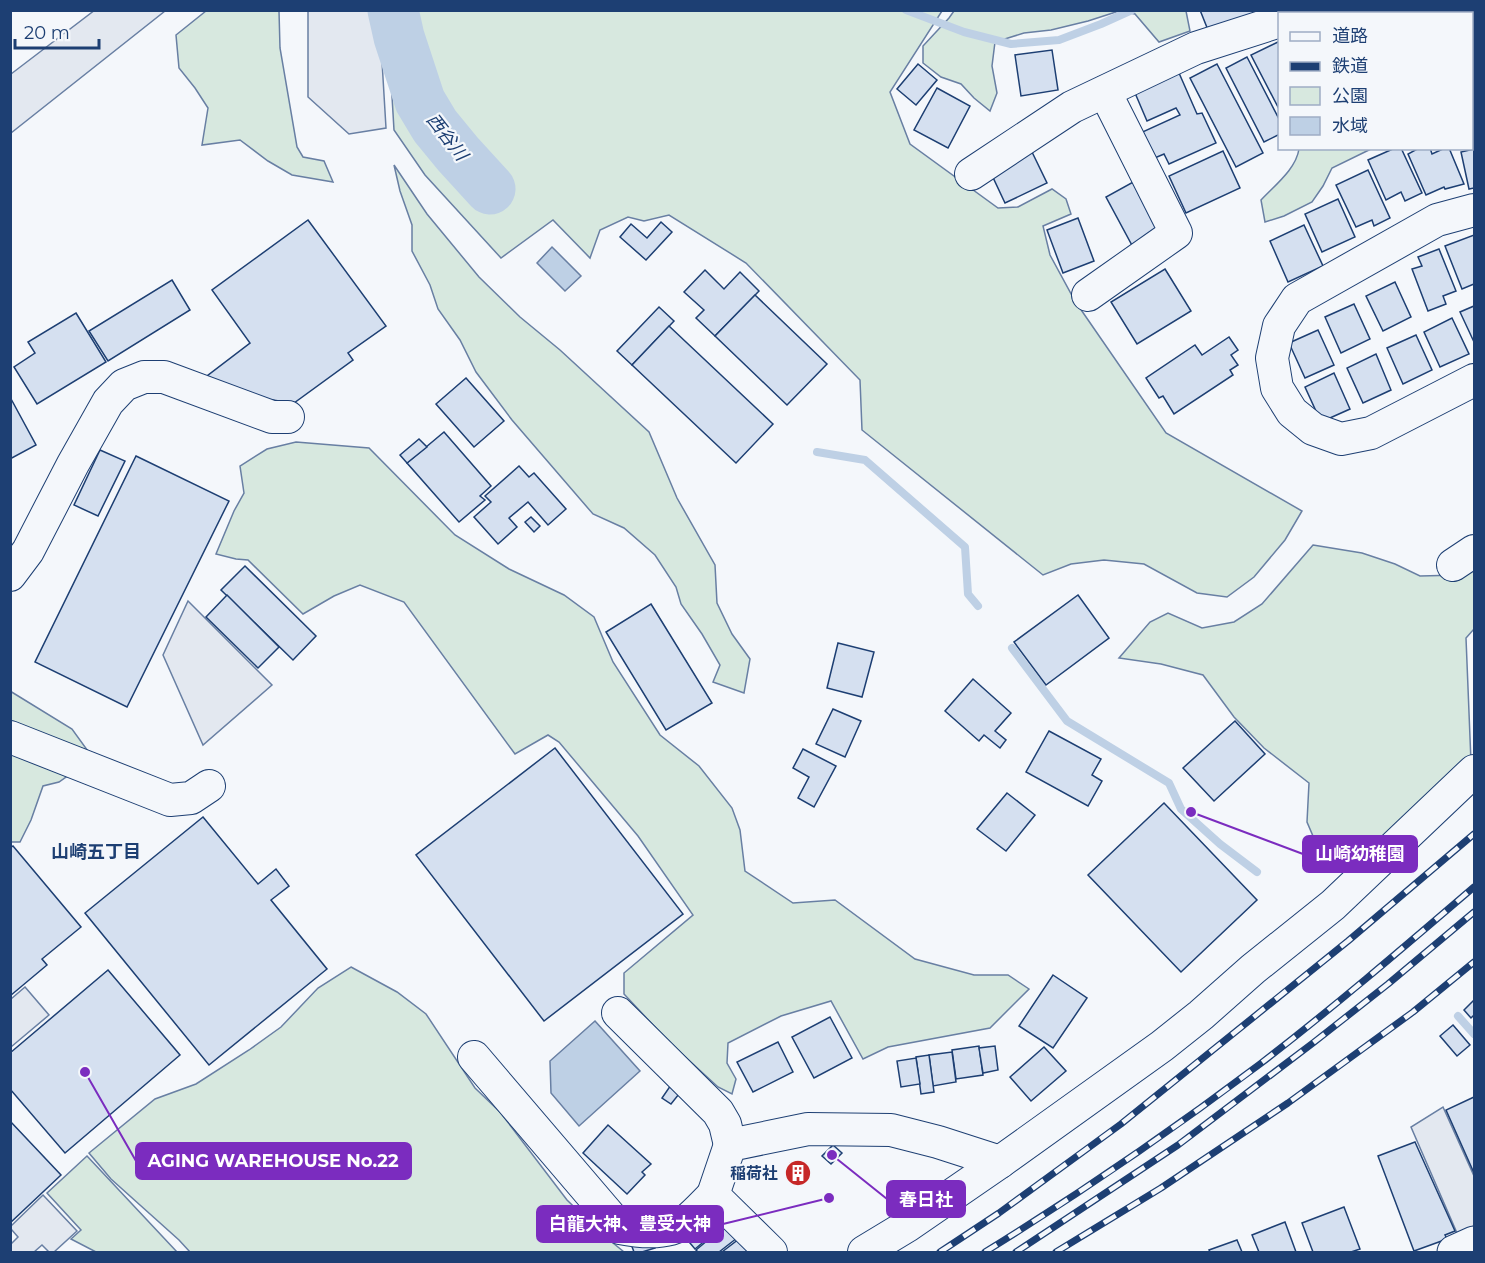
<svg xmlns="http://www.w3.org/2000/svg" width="1485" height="1263" viewBox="0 0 1485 1263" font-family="Montserrat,'Noto Sans JP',sans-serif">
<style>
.green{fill:#d7e8df;stroke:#687fa3;stroke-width:1.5}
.parking{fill:#e3e8f0;stroke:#687fa3;stroke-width:1.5}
.water{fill:#bed0e5;stroke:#687fa3;stroke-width:1.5}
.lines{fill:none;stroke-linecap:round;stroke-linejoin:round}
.stream{stroke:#bed0e5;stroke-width:8}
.river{stroke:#bed0e5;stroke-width:51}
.building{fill:#d5e0f0;stroke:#1d3f73;stroke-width:1.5}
.minor-casing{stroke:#1d3f73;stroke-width:34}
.major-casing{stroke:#1d3f73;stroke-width:35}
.minor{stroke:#f4f7fb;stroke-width:32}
.major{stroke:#f4f7fb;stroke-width:33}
.rail-casing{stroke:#1d3f73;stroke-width:7}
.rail{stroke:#f4f7fb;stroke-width:4.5;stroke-dasharray:14;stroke-linecap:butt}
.labels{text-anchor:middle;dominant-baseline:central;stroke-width:4.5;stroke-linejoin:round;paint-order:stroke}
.poi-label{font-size:16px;font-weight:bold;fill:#1d3f73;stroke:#f4f7fb;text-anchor:end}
.water-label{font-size:18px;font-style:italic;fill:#1d3f73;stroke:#f4f7fb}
.neighbourhood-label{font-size:18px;font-weight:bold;fill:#1d3f73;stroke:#f4f7fb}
.leader{fill:none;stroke:#7b2cbf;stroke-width:2}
.callout-dot{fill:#7b2cbf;stroke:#f4f7fb;stroke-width:2}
.callout{fill:#7b2cbf;stroke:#7b2cbf;stroke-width:2}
.callout-label{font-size:18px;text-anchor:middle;font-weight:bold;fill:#fff}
</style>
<rect width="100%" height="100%" fill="#f4f7fb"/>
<!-- green -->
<g class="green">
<polygon points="206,11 279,11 280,48 297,147 303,157 324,161 333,182 292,175 268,161 240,140 202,145 208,108 195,88 179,68 176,35"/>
<polygon points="387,11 942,11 890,92 910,144 998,208 1018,207 1052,189 1066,199 1071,214 1043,226 1050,255 1075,301 1166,433 1302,511 1285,540 1254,577 1227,597 1197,593 1144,564 1104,560 1071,564 1043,575 862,430 860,380 746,263 669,215 644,221 628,217 600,230 590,258 553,220 501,258 425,175 394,130"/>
<polygon points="954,11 954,10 1119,11 1088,21 1051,30 1024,33 995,42 992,66 997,93 990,111 974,98 961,84 941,77 923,63 923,46 949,18"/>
<polygon points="1120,11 1186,11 1190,31 1159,42 1135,14"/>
<polygon points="1474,14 1474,135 1472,136 1472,16"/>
<path d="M1299 149H1371L1332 168 1323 186 1312 202 1284 216 1265 222 1261 200C1275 185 1296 169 1299 149Z"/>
<polygon points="394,165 427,214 479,277 520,317 560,350 649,432 677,498 715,565 717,603 732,634 750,659 744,693 713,682 720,665 702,634 681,604 676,587 655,555 624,528 593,514 512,420 476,372 460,340 438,309 430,285 412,251 412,225 400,191"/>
<polygon points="296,442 369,448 455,535 509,569 564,595 594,617 613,662 660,735 699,766 732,808 740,830 745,871 793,903 835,900 915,959 974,975 1008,975 1029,989 990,1028 888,1047 863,1059 831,1001 781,1016 728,1043 727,1063 736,1079 732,1094 718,1087 669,1042 624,994 624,973 693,915 638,836 559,742 548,735 515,754 404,602 360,585 334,596 303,614 248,560 236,559 216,554 234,511 244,493 240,466 267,449"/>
<polygon points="1313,545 1362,553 1395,564 1420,576 1460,575 1474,570 1474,629 1466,638 1471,762 1452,770 1397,826 1364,855 1319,850 1307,822 1309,783 1264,748 1234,717 1203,675 1161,664 1119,658 1150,622 1168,613 1202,628 1234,622 1262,604"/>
<polygon points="10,691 72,729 93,758 59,782 43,786 31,820 20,842 11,842"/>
<polygon points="351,967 397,992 426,1014 475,1088 500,1112 567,1200 602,1234 624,1252 190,1252 179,1240 111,1179 89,1153 155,1099 196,1084 249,1050 281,1027 318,988"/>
<polygon points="87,1156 177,1252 96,1252 71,1239 81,1230 47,1193"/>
</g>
<!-- parking -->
<g class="parking">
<polygon points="95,10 165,11 11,133 11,74"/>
<polygon points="308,11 379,11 386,128 349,134 308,97"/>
<polygon points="188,601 272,685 203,745 163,655"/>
<polygon points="25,987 49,1015 11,1047 11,999"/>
<polygon points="1443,1107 1474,1176 1474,1226 1457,1233 1411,1127"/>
<polygon points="43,1195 77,1231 54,1252 49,1252 42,1245 34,1252 11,1252 11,1244 18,1237 11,1229 11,1226"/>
</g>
<!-- water -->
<g class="water">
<polygon points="552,247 581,276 565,291 537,263"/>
<polygon points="595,1021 640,1071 579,1126 551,1093 550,1061"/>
</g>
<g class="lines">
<!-- stream -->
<g class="stream">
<polyline points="906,10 964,32 1011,44 1059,40 1101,24 1132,10"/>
<polyline points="817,452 865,460 965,547 968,594 978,606"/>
<polyline points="1012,648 1067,721 1169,783 1181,809 1220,844 1257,872"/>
<polyline points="1458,1016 1474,1034"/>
</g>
<!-- river -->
<polyline class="river" points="393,10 399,37 420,101 435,126 458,154 490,189"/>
</g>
<!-- building -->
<g class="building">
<polygon points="1200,10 1262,10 1208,30"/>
<polygon points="1280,41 1280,111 1251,55"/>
<polygon points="1052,50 1058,90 1021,96 1015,55"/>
<polygon points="1247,57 1280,121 1280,134 1264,142 1226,68"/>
<polygon points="918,64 937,80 916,105 897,89"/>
<polygon points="1217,64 1263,153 1236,167 1190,78"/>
<polygon points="1179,73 1197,114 1202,113 1216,143 1169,164 1164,154 1150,160 1138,134 1180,115 1176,108 1147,121 1135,93"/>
<polygon points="937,88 970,106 948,148 914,130"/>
<polygon points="1395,148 1401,148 1422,193 1405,201 1401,192 1386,200 1368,160"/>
<polygon points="1419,148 1430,148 1432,154 1445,148 1449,148 1464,184 1445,189 1444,187 1426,195 1408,154"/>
<polygon points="1474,149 1474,188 1469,189 1461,152"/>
<polygon points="1223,151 1240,188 1186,213 1169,176"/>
<polygon points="1032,152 1047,183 1005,203 990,171"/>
<polygon points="1368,170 1390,218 1374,226 1372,220 1356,227 1336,185"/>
<polygon points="1135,181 1163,234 1134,249 1106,197"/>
<polygon points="1338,199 1355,237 1322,252 1305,214"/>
<polygon points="1078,218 1094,261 1063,273 1047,230"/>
<polygon points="308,220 386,326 348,353 353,360 294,403 265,399 237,393 207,376 250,343 212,290"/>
<polygon points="661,222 672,232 646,260 620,237 631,224 647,238"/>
<polygon points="1304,225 1323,266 1288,282 1270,241"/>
<polygon points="1474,235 1474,284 1462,289 1445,246"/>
<polygon points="1439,249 1456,291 1443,296 1446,304 1428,311 1412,269 1422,266 1418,257"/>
<polygon points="1165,269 1191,311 1137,344 1111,302"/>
<polygon points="705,270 724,289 740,272 759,291 715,336 696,318 704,310 684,292"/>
<polygon points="172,280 190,310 108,361 89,331"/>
<polygon points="1395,282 1411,317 1383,331 1366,296"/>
<polygon points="755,295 827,364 787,405 715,336"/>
<polygon points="1354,304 1370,339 1341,353 1325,317"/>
<polygon points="1474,306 1474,342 1460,312"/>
<polygon points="659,307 674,321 632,365 617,351"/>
<polygon points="76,313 106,362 37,404 14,367 35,353 28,342"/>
<polygon points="1452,318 1469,354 1440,367 1424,332"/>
<polygon points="669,326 773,424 736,463 632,365"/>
<polygon points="1318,330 1334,365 1305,378 1289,343"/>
<polygon points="1416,335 1432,370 1403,384 1387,348"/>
<polygon points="1229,337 1238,350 1231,355 1238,365 1230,370 1233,375 1174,414 1163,396 1159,398 1146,378 1195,345 1202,355"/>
<polygon points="1376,354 1391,390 1363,403 1347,368"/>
<polygon points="1334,373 1350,409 1321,422 1305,387"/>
<polygon points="466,378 504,421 474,447 436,404"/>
<polygon points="10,397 36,445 10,459"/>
<polygon points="444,432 491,486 480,496 485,500 459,522 407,463"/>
<polygon points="419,439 427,447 407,463 400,455"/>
<polygon points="100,450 125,461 98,516 74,505"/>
<polygon points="136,456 229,501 127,707 35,662"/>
<polygon points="519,466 529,477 534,473 566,509 548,525 528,502 509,518 517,527 498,544 474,517 491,502 485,496"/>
<polygon points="531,517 540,526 534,532 525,522"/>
<polygon points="245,566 316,636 293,660 221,590"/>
<polygon points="227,595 279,647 258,668 206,617"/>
<polygon points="1078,595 1109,638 1046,685 1014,642"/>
<polygon points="651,604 712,703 666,730 606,632"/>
<polygon points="838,643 874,652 862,697 827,688"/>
<polygon points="973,679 1011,713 995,731 1006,740 1000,748 984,735 979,741 945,711"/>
<polygon points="833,709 861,721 845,757 816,744"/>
<polygon points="1235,721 1265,754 1214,801 1183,768"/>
<polygon points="1049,731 1101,759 1092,775 1102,781 1088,806 1026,772"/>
<polygon points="555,748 683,914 544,1021 416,855"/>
<polygon points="803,749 836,766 814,807 798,798 809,777 793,768"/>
<polygon points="1007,793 1035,815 1006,851 977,829"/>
<polygon points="1164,803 1257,900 1181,972 1088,875"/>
<polygon points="203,817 258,884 276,869 289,886 271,900 327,969 209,1065 85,913"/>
<polygon points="13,846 81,927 42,959 47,965 10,996 10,848"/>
<polygon points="108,970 180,1055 65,1153 10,1089 10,1053"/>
<polygon points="1053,975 1087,998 1053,1048 1019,1026"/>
<polygon points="1474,1000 1474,1015 1471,1018 1464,1010"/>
<polygon points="830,1017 852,1058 814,1078 792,1037"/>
<polygon points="1453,1025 1470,1045 1457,1056 1440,1036"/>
<polygon points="778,1042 793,1072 753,1092 737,1062"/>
<polygon points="979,1046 983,1075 956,1079 952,1050"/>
<polygon points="995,1046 998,1070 983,1073 979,1048"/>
<polygon points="1044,1047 1066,1071 1031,1101 1010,1077"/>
<polygon points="952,1052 956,1082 933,1086 929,1055"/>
<polygon points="929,1055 934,1092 921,1094 916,1057"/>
<polygon points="916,1058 920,1084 901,1087 897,1061"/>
<polygon points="673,1082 683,1089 671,1104 662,1098"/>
<polygon points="1474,1097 1474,1173 1446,1110"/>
<polygon points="10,1121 61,1175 10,1223"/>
<polygon points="608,1125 651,1164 642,1172 645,1175 627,1194 583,1153"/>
<polygon points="1415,1142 1455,1231 1445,1235 1447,1239 1414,1251 1378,1156"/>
<polygon points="833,1145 842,1153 831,1164 822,1156"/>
<polygon points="799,1164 808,1172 797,1183 789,1175"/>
<polygon points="1344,1207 1360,1249 1351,1252 1313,1252 1302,1223"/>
<polygon points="715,1212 725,1224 695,1249 685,1237"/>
<polygon points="1285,1222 1296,1252 1259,1252 1252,1235"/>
<polygon points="726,1225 737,1238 719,1252 698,1252 696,1250"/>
<polygon points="651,1238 655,1248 642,1252 634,1252 631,1244"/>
<polygon points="739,1239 750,1252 722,1252"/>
<polygon points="1237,1240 1242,1252 1210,1252 1209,1250"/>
</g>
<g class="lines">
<!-- minor casing -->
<g class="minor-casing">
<g id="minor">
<polyline points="1343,10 1368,14"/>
<polyline points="1301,14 1310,10"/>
<polyline points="1419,14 1431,10"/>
<polyline points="971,174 1072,107 1196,48 1280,21"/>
<polyline points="1474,210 1437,220 1297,299 1279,326 1272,358 1277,388 1292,412 1313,429 1341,439 1371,433 1474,380"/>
<polyline points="1088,295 1176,233 1105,92"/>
<polyline points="1453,565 1474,551"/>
<polyline points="10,575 28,551 73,464 108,402 124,385 144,377 164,377 272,417 288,417"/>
<polyline points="10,737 170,800 191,798 209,786"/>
<polyline points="618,1013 718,1112 725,1124 730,1145"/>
<path d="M474 1057 620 1228C640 1232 668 1235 685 1222 695 1214 704 1204 713 1195"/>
<polyline points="771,1252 713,1195 730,1145 808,1129 891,1130 938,1142 1000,1162"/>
<polyline points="864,1252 907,1226 1000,1162 1162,1046 1201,1015 1253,969 1333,905 1474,771"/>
</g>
</g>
<!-- major casing -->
<g class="major-casing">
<polyline id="major" points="1454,1252 1474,1243"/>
</g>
<!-- minor -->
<use href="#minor" class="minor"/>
<!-- major -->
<use href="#major" class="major"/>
<!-- rail casing -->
<g class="rail-casing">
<g id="rail">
<polyline points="940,1252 999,1213 1121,1124 1348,941 1474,834"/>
<path d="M985 1252C1079 1194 1171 1131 1260 1064 1333 1008 1404 947 1474 887"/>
<polyline points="1016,1252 1178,1145 1313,1043 1388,984 1474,912"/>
<polyline points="1056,1252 1161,1188 1288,1103 1413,1012 1474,962"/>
</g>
</g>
<!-- rail -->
<use href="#rail" class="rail"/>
</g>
<!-- icons -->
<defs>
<g id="building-disc" transform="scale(1.35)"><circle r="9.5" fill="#c62828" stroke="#f4f7fb"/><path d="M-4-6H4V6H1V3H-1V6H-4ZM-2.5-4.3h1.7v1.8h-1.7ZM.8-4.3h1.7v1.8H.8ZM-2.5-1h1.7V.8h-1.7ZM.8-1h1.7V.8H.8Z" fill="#fff"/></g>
</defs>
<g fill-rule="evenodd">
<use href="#building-disc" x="798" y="1173"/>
</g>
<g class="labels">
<!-- poi labels -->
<g class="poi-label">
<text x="778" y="1173">稲荷社</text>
</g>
<!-- water labels -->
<g class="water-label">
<text transform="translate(447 137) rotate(52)">西谷川</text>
</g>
<!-- neighbourhood labels -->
<g class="neighbourhood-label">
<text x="96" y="852">山崎五丁目</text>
</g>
</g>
<!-- callouts -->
<path class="leader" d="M1191 812L1303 854M85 1072L136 1161M832 1155L887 1199M829 1198L723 1224"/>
<g class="callout-dot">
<circle cx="1191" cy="812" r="6"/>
<circle cx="85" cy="1072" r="6"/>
<circle cx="832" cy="1155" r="6"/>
<circle cx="829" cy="1198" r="6"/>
</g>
<g class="callout">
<rect x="1303" y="836" width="114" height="36" rx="6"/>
<rect x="136" y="1143" width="275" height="36" rx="6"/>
<rect x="887" y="1181" width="78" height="36" rx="6"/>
<rect x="537" y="1206" width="186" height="36" rx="6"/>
</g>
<g class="callout-label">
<text x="1360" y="860">山崎幼稚園</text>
<text x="273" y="1167">AGING WAREHOUSE No.22</text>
<text x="926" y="1206">春日社</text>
<text x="630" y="1230">白龍大神、豊受大神</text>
</g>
<!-- border -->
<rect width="1485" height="1263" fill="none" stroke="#1d3f73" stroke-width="24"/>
<!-- legend -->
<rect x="1278" y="12" width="195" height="138" fill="#f4f7fb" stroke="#9eadc5" stroke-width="1.5"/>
<rect x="1290" y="32" width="30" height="9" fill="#f4f7fb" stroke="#9eadc5" stroke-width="1.5"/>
<text x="1332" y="42" font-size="18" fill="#1d3f73">道路</text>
<rect x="1290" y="62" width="30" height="9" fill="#1d3f73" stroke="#9eadc5" stroke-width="1.5"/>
<text x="1332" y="72" font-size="18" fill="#1d3f73">鉄道</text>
<rect x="1290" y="87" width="30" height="18" fill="#d7e8df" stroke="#9eadc5" stroke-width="1.5"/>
<text x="1332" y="102" font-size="18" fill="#1d3f73">公園</text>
<rect x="1290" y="117" width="30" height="18" fill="#bed0e5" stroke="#9eadc5" stroke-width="1.5"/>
<text x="1332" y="132" font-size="18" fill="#1d3f73">水域</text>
<!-- scale -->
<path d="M15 39v9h84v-9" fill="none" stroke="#1d3f73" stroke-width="3"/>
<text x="24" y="39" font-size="18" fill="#1d3f73" stroke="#f4f7fb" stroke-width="4.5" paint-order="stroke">20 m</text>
</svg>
